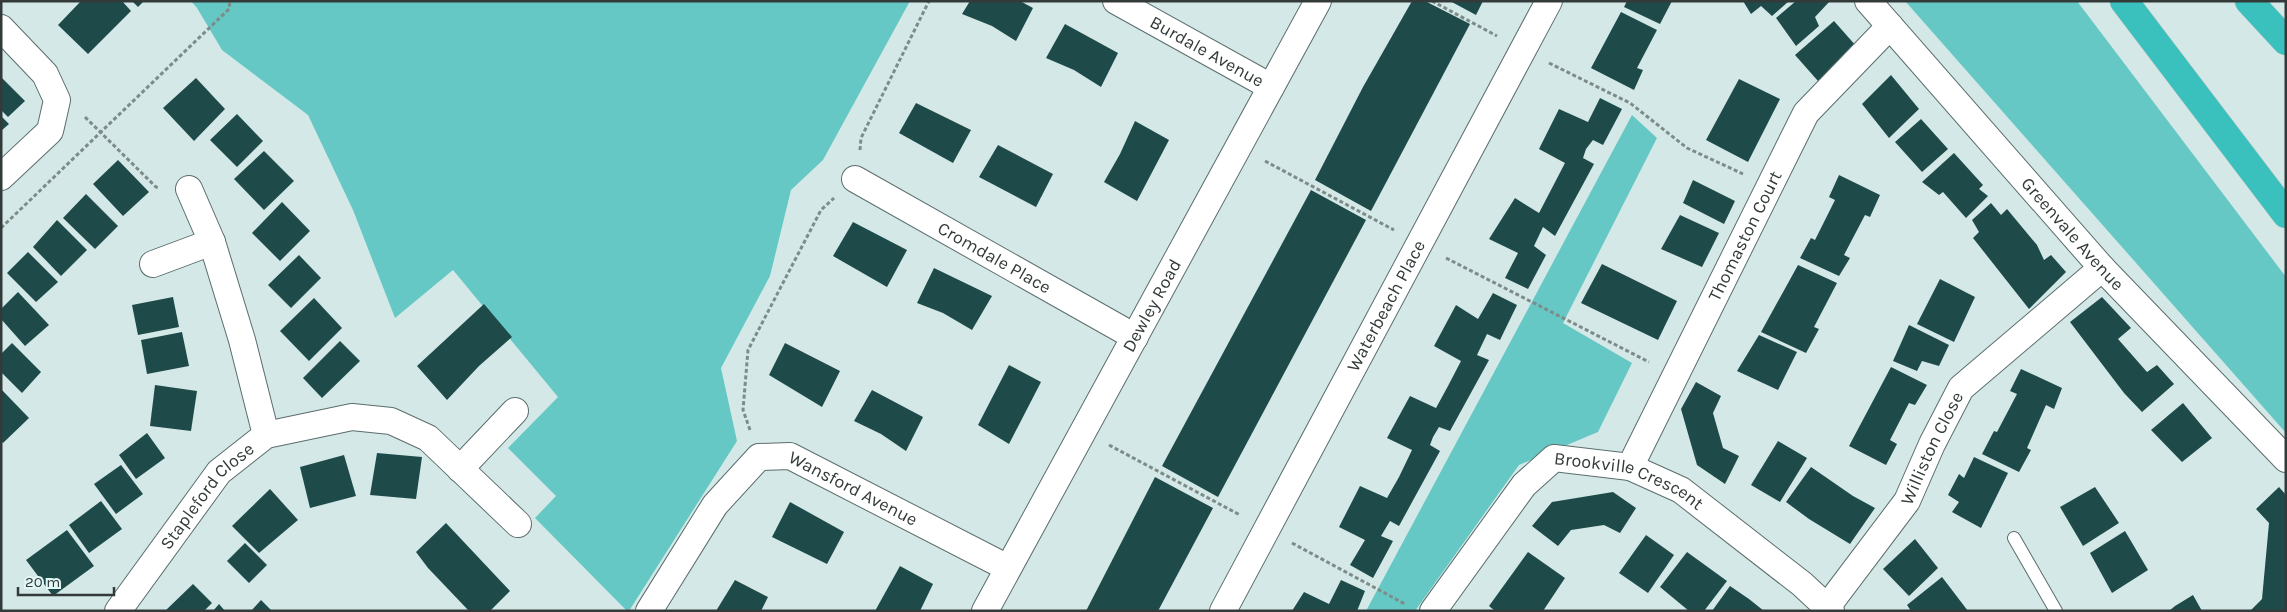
<svg xmlns="http://www.w3.org/2000/svg" width="2287" height="612" viewBox="0 0 2287 612" font-family="Karla,sans-serif">
<style>
.green{fill:#66c8c5}
.building{fill:#1e4b4a}
.lines{fill:none;stroke-linecap:round;stroke-linejoin:round}
.lane-casing{stroke:#5b6d6d;stroke-width:14}
.street-casing{stroke:#5b6d6d;stroke-width:28}
.highway-casing{stroke:#c6c8c8;stroke-width:29}
.path{stroke:#7d8b89;stroke-width:3;stroke-dasharray:4 2.5;stroke-linecap:butt}
.lane{stroke:#fff;stroke-width:12}
.street{stroke:#fff;stroke-width:26}
.highway{stroke:#3ac1be;stroke-width:28}
.labels{text-anchor:middle;dominant-baseline:central;stroke-width:5;stroke-linejoin:round;paint-order:stroke}
.street-label{font-size:18px;fill:#333b3a;stroke:#e1f6f5}
</style>
<rect width="100%" height="100%" fill="#d4e9e7"/>
<!-- green -->
<g class="green">
<polygon points="191,1 910,1 823,160 791,190 770,276 721,368 737,441 629,611 627,611 535,518 556,496 508,448 558,397 453,270 395,318 353,210 308,115 222,50 197,8"/>
<polygon points="1905,1 2077,1 2286,277 2286,433"/>
<polygon points="1632,115 1657,138 1563,323 1632,363 1598,432 1519,465 1415,611 1366,611"/>
</g>
<!-- building -->
<g class="building">
<polygon points="81,1 122,1 131,11 88,54 58,25"/>
<polygon points="132,1 144,1 138,7"/>
<polygon points="970,1 1020,1 1033,8 1016,41 992,26 962,14"/>
<polygon points="1412,1 1425,1 1470,24 1371,211 1315,180 1363,87"/>
<polygon points="1450,1 1483,1 1476,15"/>
<polygon points="1627,1 1672,1 1660,24 1624,7"/>
<polygon points="1743,1 1789,1 1772,16 1761,6 1751,14"/>
<polygon points="1796,1 1830,1 1815,17 1819,26 1796,46 1776,18"/>
<polygon points="1621,12 1657,30 1637,68 1643,70 1634,90 1591,68"/>
<polygon points="1834,21 1857,47 1818,81 1795,55"/>
<polygon points="1065,24 1118,53 1101,87 1074,70 1046,58"/>
<polygon points="1891,75 1919,109 1889,138 1862,104"/>
<polygon points="1,77 25,101 8,117 1,110"/>
<polygon points="196,78 225,109 194,141 163,108"/>
<polygon points="1739,79 1780,99 1748,162 1706,140"/>
<polygon points="1600,98 1622,109 1603,145 1593,140 1586,149 1583,158 1594,164 1555,236 1543,227 1534,246 1546,255 1528,289 1505,278 1518,253 1489,239 1515,198 1539,213 1565,163 1539,149 1559,109 1588,122"/>
<polygon points="916,103 971,130 953,163 899,133"/>
<polygon points="237,114 263,141 237,167 210,140"/>
<polygon points="1,116 9,124 1,131"/>
<polygon points="1921,119 1948,149 1922,172 1895,142"/>
<polygon points="1135,121 1169,140 1137,201 1104,182 1120,154"/>
<polygon points="998,145 1053,174 1036,207 979,177"/>
<polygon points="264,151 294,181 264,210 234,179"/>
<polygon points="1954,153 1983,185 1979,189 1988,196 1966,218 1943,192 1939,195 1922,182"/>
<polygon points="118,160 149,192 123,216 93,184"/>
<polygon points="1839,175 1880,195 1870,217 1865,215 1844,255 1850,258 1839,276 1800,258 1811,238 1815,240 1835,200 1829,197"/>
<polygon points="1693,180 1735,201 1724,224 1683,203"/>
<polygon points="1311,190 1366,220 1218,497 1162,466"/>
<polygon points="86,194 118,226 95,249 63,218"/>
<polygon points="282,202 310,231 280,261 252,233"/>
<polygon points="1991,203 2001,215 2007,209 2037,245 2044,260 2051,255 2066,272 2029,309 1973,238 1979,232 1972,220"/>
<polygon points="1680,215 1719,233 1702,267 1661,249"/>
<polygon points="57,220 87,250 61,276 33,247"/>
<polygon points="853,222 907,250 887,287 833,256"/>
<polygon points="28,252 58,282 36,302 7,273"/>
<polygon points="299,255 321,278 291,308 268,285"/>
<polygon points="1602,264 1677,301 1658,340 1581,303"/>
<polygon points="1798,265 1837,283 1814,327 1819,329 1806,353 1761,332"/>
<polygon points="934,268 992,296 972,330 943,313 917,303"/>
<polygon points="1940,279 1975,297 1954,342 1917,324"/>
<polygon points="18,292 49,325 25,346 1,319 1,309"/>
<polygon points="1493,293 1517,305 1500,340 1487,334 1477,355 1489,360 1450,431 1439,427 1433,437 1430,445 1440,451 1399,526 1390,521 1381,536 1393,541 1373,578 1350,565 1365,540 1339,527 1360,486 1387,498 1399,477 1412,450 1387,438 1410,396 1436,408 1448,386 1461,361 1434,346 1456,305 1478,319"/>
<polygon points="173,297 179,327 138,335 132,305"/>
<polygon points="2102,297 2131,328 2118,339 2147,372 2157,365 2174,384 2142,412 2124,393 2070,322"/>
<polygon points="314,298 342,328 309,361 280,331"/>
<polygon points="484,304 512,337 479,366 447,400 417,366"/>
<polygon points="1909,325 1949,345 1939,366 1922,361 1917,371 1893,361"/>
<polygon points="182,332 189,366 147,374 141,340"/>
<polygon points="1759,335 1797,352 1778,390 1737,371"/>
<polygon points="340,341 360,361 322,398 303,378"/>
<polygon points="12,343 41,372 22,393 1,372 1,354"/>
<polygon points="785,343 840,371 822,407 769,375"/>
<polygon points="1009,365 1041,382 1009,444 978,425"/>
<polygon points="1891,367 1927,385 1915,405 1909,403 1890,440 1897,444 1886,465 1849,446"/>
<polygon points="2021,369 2062,388 2054,409 2046,405 2027,448 2031,450 2019,472 1982,454 1994,431 1997,432 2017,394 2010,391"/>
<polygon points="1696,382 1721,396 1713,413 1723,448 1739,456 1725,484 1697,465 1681,409"/>
<polygon points="155,385 197,391 191,431 150,426"/>
<polygon points="1,389 29,418 3,443 1,441"/>
<polygon points="872,390 923,417 906,451 881,434 854,421"/>
<polygon points="2183,403 2212,438 2182,462 2151,430"/>
<polygon points="147,433 165,458 136,479 119,455"/>
<polygon points="1778,441 1807,458 1780,502 1751,485"/>
<polygon points="377,453 422,457 416,499 370,495"/>
<polygon points="344,455 356,496 310,508 300,467"/>
<polygon points="1974,457 2008,473 1981,528 1952,512 1959,502 1948,495 1959,474 1964,478"/>
<polygon points="121,465 143,494 116,514 94,484"/>
<polygon points="1811,467 1853,496 1875,508 1850,544 1809,519 1786,502"/>
<polygon points="1155,477 1213,508 1158,611 1086,611"/>
<polygon points="2095,487 2119,523 2083,546 2060,507"/>
<polygon points="2279,487 2286,495 2286,611 2250,611 2262,599 2269,523 2256,509"/>
<polygon points="270,489 298,520 259,553 232,526"/>
<polygon points="1613,492 1636,508 1620,533 1604,525 1571,530 1558,546 1532,526 1552,502"/>
<polygon points="101,501 122,529 89,553 69,525"/>
<polygon points="790,502 844,532 827,564 772,537"/>
<polygon points="446,523 510,591 490,611 469,611 428,568 416,552"/>
<polygon points="67,530 94,566 53,596 26,560"/>
<polygon points="2125,531 2148,570 2112,593 2090,553"/>
<polygon points="1646,535 1674,555 1648,593 1619,573"/>
<polygon points="1915,539 1938,568 1909,596 1883,569"/>
<polygon points="245,543 267,565 249,583 227,561"/>
<polygon points="1528,552 1565,578 1543,611 1495,611 1489,606"/>
<polygon points="1687,552 1727,581 1704,611 1689,611 1660,587"/>
<polygon points="900,566 933,584 920,611 875,611"/>
<polygon points="1942,577 1968,611 1911,611 1907,605"/>
<polygon points="735,580 768,597 761,611 716,611"/>
<polygon points="1341,580 1365,591 1357,611 1292,611 1304,592 1329,604"/>
<polygon points="193,584 212,603 204,611 165,611"/>
<polygon points="1730,586 1749,599 1764,611 1712,611"/>
<polygon points="2193,595 2202,611 2169,611 2175,606"/>
<polygon points="261,600 272,611 251,611"/>
<polygon points="219,604 225,611 213,611"/>
</g>
<g class="lines">
<!-- lane casing -->
<g class="lane-casing">
<polyline id="lane" points="2014,538 2056,611"/>
</g>
<!-- street casing -->
<g class="street-casing">
<g id="street">
<path id="s1" d="M1116 1 1271 87"/>
<path id="s2" d="M1868 1 2102 268 2286 459"/>
<polyline points="1,28 45,74 57,100 50,131 1,177"/>
<path id="s3" d="M855 179 1135 337"/>
<polyline points="189,189 212,242 242,340 266,435"/>
<polyline points="153,264 212,242"/>
<path id="s4" d="M1630 467 1806 113 1890 26"/>
<polyline points="460,469 515,411"/>
<path id="s5" d="M1827 607 1907 501 1932 444 1961 388 2102 268"/>
<path id="s6" d="M118 611 219 472 266 435 352 417 391 421 428 438 518 524"/>
<path id="s7" d="M649 611 715 505 759 457 790 456 1008 568"/>
<path id="s8" d="M985 611 1318 1"/>
<path id="s9" d="M1223 611 1549 1"/>
<path id="s10" d="M1433 611 1524 485 1554 458 1630 467 1681 490 1802 584 1831 611"/>
</g>
</g>
<!-- highway casing -->
<g class="highway-casing">
<g id="highway">
<polyline points="2124,1 2286,214"/>
<polyline points="2249,1 2286,41"/>
</g>
</g>
<!-- path -->
<g class="path">
<polyline points="1432,1 1497,36"/>
<polyline points="1549,63 1630,103 1687,148 1743,174"/>
<polyline points="85,117 156,187 159,188"/>
<polyline points="860,150 861,138 929,1"/>
<polyline points="1265,161 1394,230"/>
<polyline points="1,228 229,9 230,1"/>
<polyline points="1446,258 1649,362"/>
<polyline points="750,430 743,410 748,350 821,210 834,198"/>
<polyline points="1109,445 1240,515"/>
<polyline points="1292,543 1405,604"/>
</g>
<!-- lane -->
<use href="#lane" class="lane"/>
<!-- street -->
<use href="#street" class="street"/>
<!-- highway -->
<use href="#highway" class="highway"/>
</g>
<g class="labels">
<!-- street labels -->
<g class="street-label">
<text stroke="none"><textPath href="#s1" startOffset="104">Burdale Avenue</textPath></text>
<text stroke="none"><textPath href="#s2" startOffset="310">Greenvale Avenue</textPath></text>
<text stroke="none"><textPath href="#s4" startOffset="258">Thomaston Court</textPath></text>
<text stroke="none"><textPath href="#s3" startOffset="160">Cromdale Place</textPath></text>
<text stroke="none"><textPath href="#s8" startOffset="348">Dewley Road</textPath></text>
<text stroke="none"><textPath href="#s9" startOffset="346">Waterbeach Place</textPath></text>
<text stroke="none"><textPath href="#s5" startOffset="191">Williston Close</textPath></text>
<text stroke="none"><textPath href="#s10" startOffset="275">Brookville Crescent</textPath></text>
<text stroke="none"><textPath href="#s7" startOffset="292">Wansford Avenue</textPath></text>
<text stroke="none"><textPath href="#s6" startOffset="146">Stapleford Close</textPath></text>
</g>
</g>
<!-- border -->
<rect width="2287" height="612" fill="none" stroke="#333b3a" stroke-width="5"/>
<!-- scale -->
<path d="M18 587v8h96v-8" fill="none" stroke="#333b3a" stroke-width="2.5"/>
<text x="25" y="587" font-size="15" fill="#333b3a" stroke="#e1f6f5" stroke-width="4" paint-order="stroke">20 m</text>
</svg>
